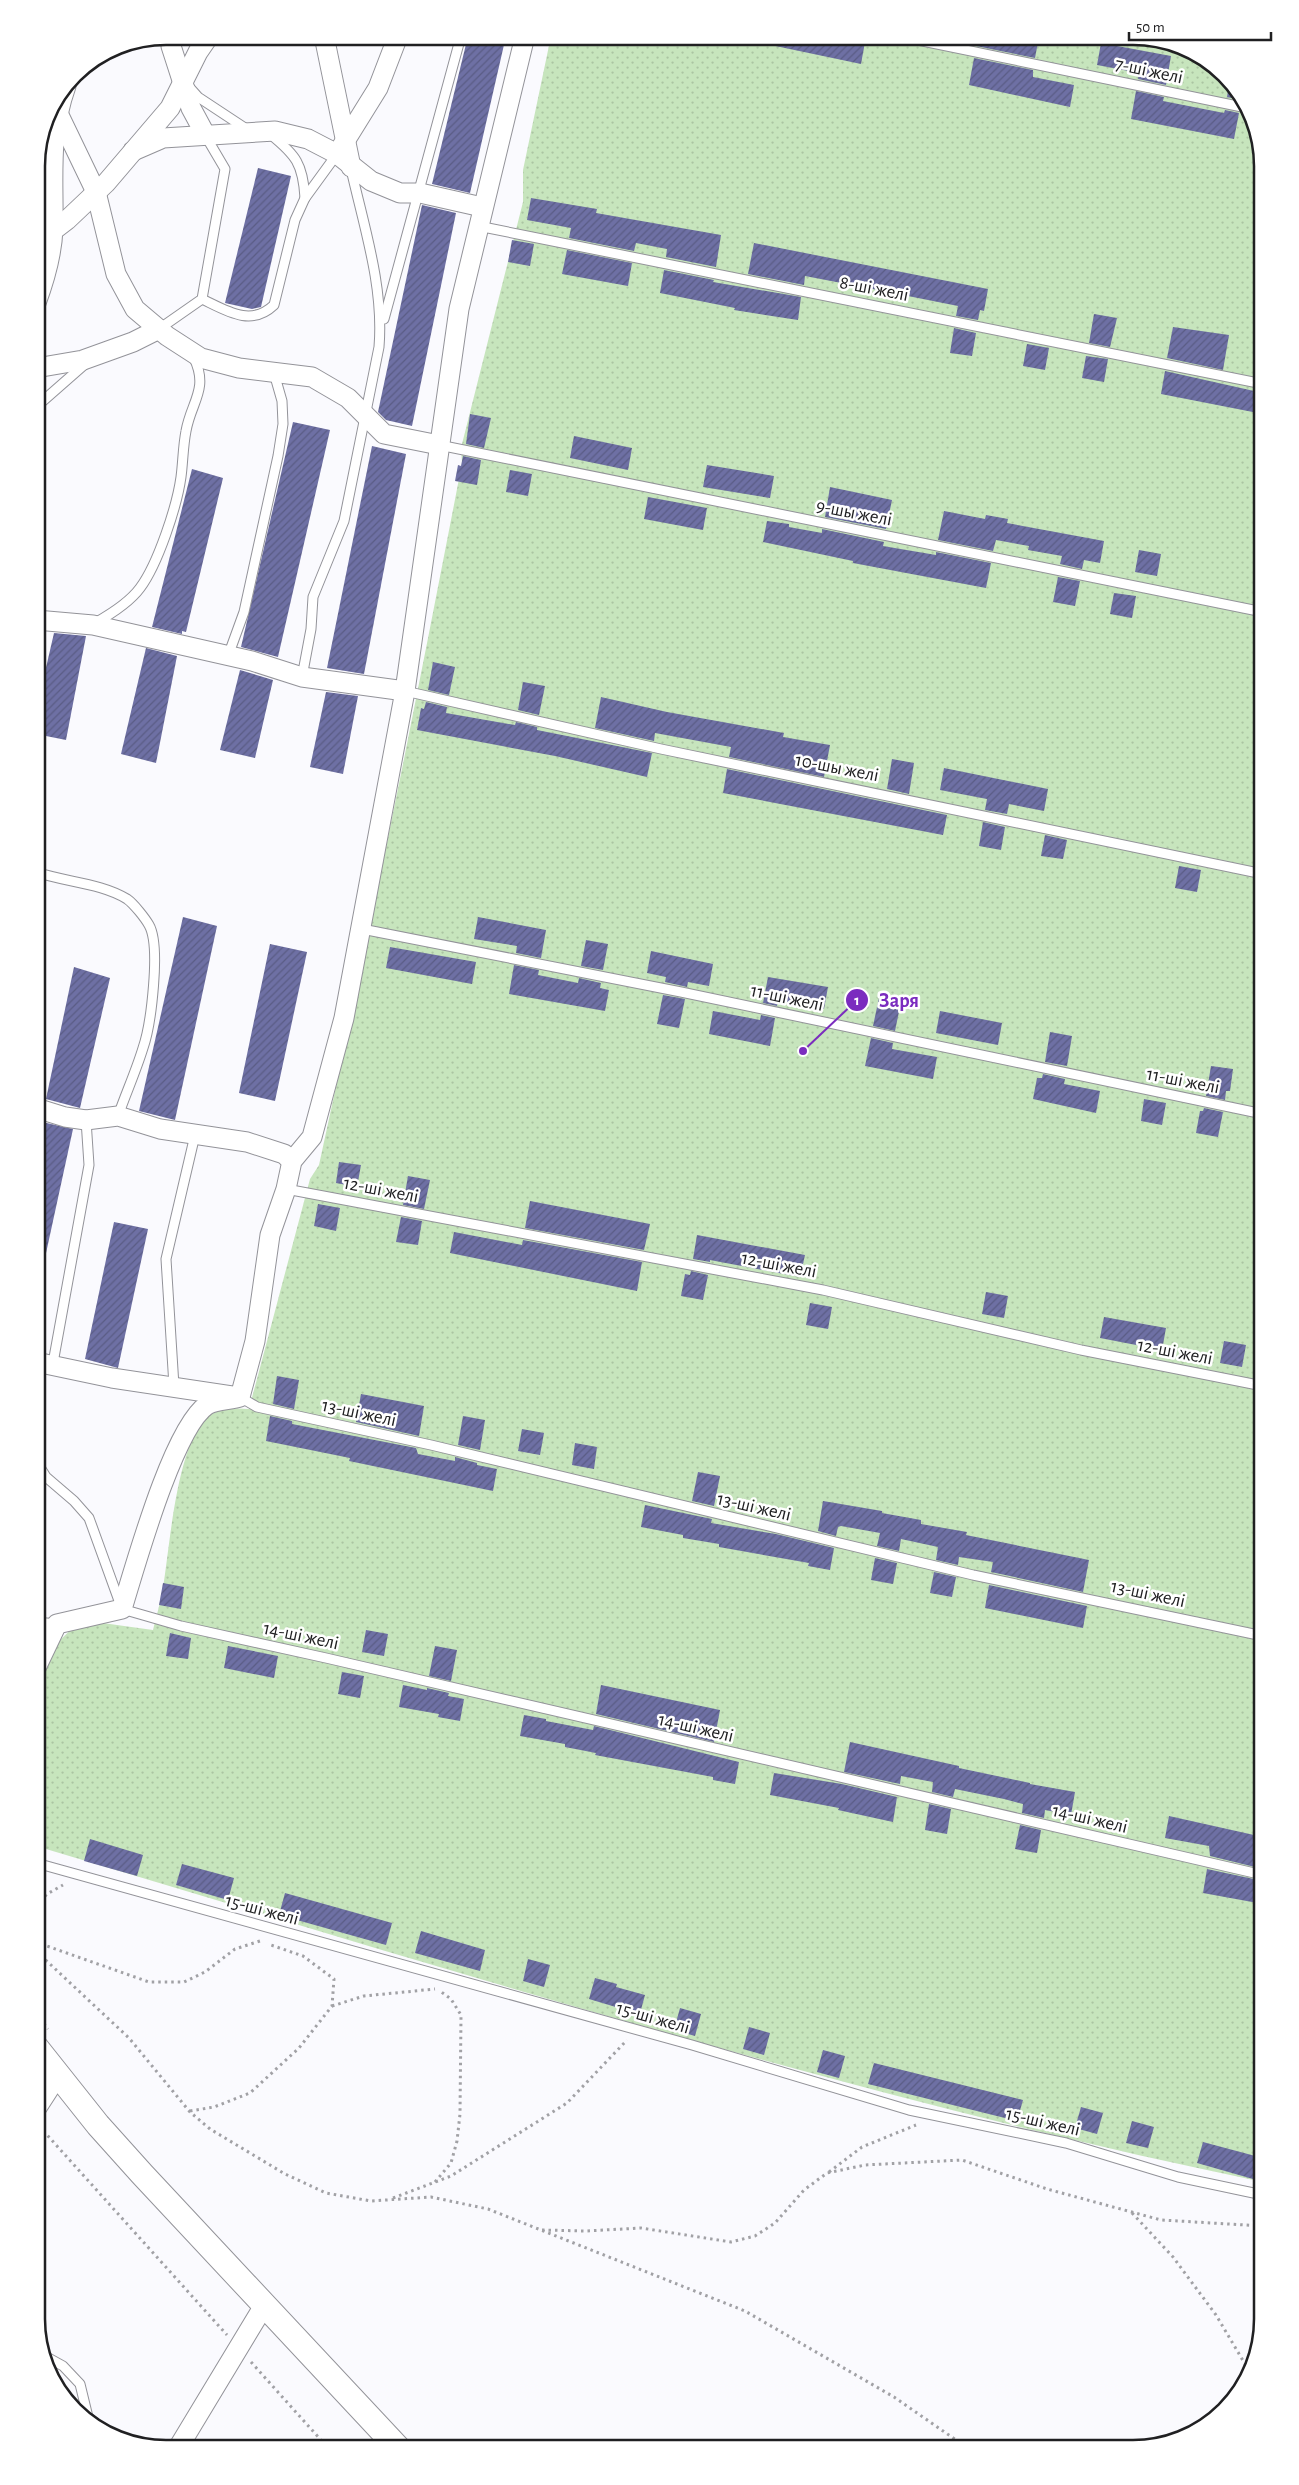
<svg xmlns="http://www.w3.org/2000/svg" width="1299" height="2485" viewBox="0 0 1299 2485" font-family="'Alegreya Sans',sans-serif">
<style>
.garden{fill:url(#garden-dots)}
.building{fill:url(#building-hatch)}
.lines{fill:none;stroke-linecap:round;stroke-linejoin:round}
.service-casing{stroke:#939399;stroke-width:11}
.minor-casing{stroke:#939399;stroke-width:21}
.tertiary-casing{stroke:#939399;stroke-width:26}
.path{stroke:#a1a1a5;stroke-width:3;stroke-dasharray:2.5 4;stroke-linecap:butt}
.service{stroke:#fff;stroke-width:9}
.minor{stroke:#fff;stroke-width:19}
.tertiary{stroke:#fff;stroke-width:24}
.labels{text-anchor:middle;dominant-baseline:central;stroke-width:5;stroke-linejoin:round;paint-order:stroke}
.street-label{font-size:19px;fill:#202022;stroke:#fff}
.rim{fill:none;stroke:#202022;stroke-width:2.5}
.leader{fill:none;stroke:#7b2cbf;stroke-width:2}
.callout-dot{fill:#7b2cbf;stroke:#fff;stroke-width:2}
.mark-label{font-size:15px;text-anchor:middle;font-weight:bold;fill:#fff}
.callout-label{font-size:20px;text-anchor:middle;font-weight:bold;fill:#7b2cbf;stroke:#fff;stroke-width:5;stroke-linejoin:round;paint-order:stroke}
</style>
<defs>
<pattern id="garden-dots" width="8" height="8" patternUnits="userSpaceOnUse" patternTransform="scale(1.25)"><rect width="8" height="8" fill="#c7e5bd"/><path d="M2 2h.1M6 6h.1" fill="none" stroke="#abc4a2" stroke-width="1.8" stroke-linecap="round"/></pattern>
<pattern id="building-hatch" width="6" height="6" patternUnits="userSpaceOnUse" patternTransform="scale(1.25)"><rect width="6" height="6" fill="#6e70a4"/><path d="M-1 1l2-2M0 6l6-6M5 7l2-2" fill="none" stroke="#5a5c85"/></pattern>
</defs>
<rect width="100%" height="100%" fill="#fafafe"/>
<!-- garden -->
<path class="garden" d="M551 36 1142 37 1212 63 1253 116 1263 166V2182C847 2096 442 1967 36 1846V1696L57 1643 81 1620 153 1630C157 1614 162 1597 164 1581 170 1544 178 1432 212 1414 223 1408 237 1408 249 1409L310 1179 319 1165C370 932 417 698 462 463L461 448 523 202V170Z"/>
<!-- building -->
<g class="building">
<polygon points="468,36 506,36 470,193 432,184"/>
<polygon points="766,36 832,36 865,42 861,64 766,44"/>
<polygon points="977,36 1039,37 1035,58 976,46"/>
<polygon points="1101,43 1171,56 1166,85 1138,79 1139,73 1097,65"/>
<polygon points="974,58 1033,70 1033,77 1074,85 1070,107 969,85"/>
<polygon points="1229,85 1240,100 1241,100 1227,97"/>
<polygon points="1136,91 1164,97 1163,101 1224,113 1225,110 1239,113 1234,139 1131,119"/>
<polygon points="258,168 291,176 261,307 252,309 225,303"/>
<polygon points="531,198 597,209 596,213 721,235 716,267 666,257 667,249 636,243 634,251 569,238 571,228 527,220"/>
<polygon points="422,205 456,213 412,426 386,420 378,412"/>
<polygon points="512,240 534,244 530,266 508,262"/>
<polygon points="754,243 988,289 984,311 980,310 978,320 956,316 958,306 878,290 805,276 804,285 748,274"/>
<polygon points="567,250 632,263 628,286 562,274"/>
<polygon points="664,270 714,280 713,282 801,297 798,320 734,310 735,308 660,293"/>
<polygon points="1094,314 1117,318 1110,347 1089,343"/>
<polygon points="1173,327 1229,335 1223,370 1167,358"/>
<polygon points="954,328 976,333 972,356 950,353"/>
<polygon points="1027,344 1049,348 1045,370 1023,366"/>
<polygon points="1086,356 1108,359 1104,382 1082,378"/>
<polygon points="1165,371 1263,393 1263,414 1161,394"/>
<polygon points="470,414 491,418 484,448 466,444"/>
<polygon points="293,422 330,430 278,657 241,647"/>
<polygon points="574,436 632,448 628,470 570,458"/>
<polygon points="372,446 406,454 364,674 327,668"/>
<polygon points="463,456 481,460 477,485 455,481 458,465 461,466"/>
<polygon points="707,465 774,476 770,498 703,487"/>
<polygon points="192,469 223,478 186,632 182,631 182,634 152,627"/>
<polygon points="510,470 532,474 528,496 506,492"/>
<polygon points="830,487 892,500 886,529 825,517"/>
<polygon points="648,497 707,508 703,530 644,519"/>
<polygon points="944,511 985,519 986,515 1008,519 1007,523 1104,541 1100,563 1084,560 1082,569 1060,564 1062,556 1028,550 1029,546 996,540 993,551 938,540"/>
<polygon points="767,521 789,524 789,527 822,533 822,529 884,542 883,546 936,555 936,552 991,563 986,588 853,563 853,561 763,542"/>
<polygon points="1139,550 1161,554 1157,576 1135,572"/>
<polygon points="1058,577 1080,581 1075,606 1053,602"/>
<polygon points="1114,593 1136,596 1132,618 1110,614"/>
<polygon points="54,633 86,636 66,740 36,734 36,711"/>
<polygon points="146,648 177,656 156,763 121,754"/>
<polygon points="433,662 455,667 449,695 428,690"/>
<polygon points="240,670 273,680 255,758 220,750"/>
<polygon points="523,682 545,686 539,715 518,710"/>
<polygon points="326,692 358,696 343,774 310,767"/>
<polygon points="601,697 667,712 784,733 783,737 830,745 824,777 729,757 731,747 655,733 654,741 595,728"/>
<polygon points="426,702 447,707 446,713 515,725 516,722 537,727 537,730 652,753 647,777 555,756 417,730 421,708 424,709"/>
<polygon points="892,759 914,763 909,794 887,789"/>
<polygon points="944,768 1048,789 1044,811 1009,804 1007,814 985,810 987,799 940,790"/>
<polygon points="727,769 947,815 943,835 723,793"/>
<polygon points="983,822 1005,827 1001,850 979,846"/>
<polygon points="1045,835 1067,840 1063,859 1041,856"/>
<polygon points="1179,866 1201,870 1197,892 1175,888"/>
<polygon points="183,917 217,926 175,1120 139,1111"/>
<polygon points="478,917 546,930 541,958 516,953 517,946 474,939"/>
<polygon points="586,940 608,944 603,970 581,966"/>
<polygon points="270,944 307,952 275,1101 239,1093"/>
<polygon points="390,947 476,962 472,984 386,968"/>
<polygon points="651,951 713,964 709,986 688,982 687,987 665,982 666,977 647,973"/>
<polygon points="514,965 539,970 538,975 578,983 579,978 601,983 600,988 609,990 605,1011 509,994"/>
<polygon points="74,967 110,978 80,1108 46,1099"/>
<polygon points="768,977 828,987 824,1009 778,1001 777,1006 763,1003"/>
<polygon points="663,995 685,999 679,1028 657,1024"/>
<polygon points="879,998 901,1002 895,1031 873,1026"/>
<polygon points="713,1011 760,1020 761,1015 775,1018 770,1046 709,1034"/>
<polygon points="940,1011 1002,1023 998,1045 936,1033"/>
<polygon points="1050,1032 1072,1036 1067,1066 1045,1062"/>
<polygon points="871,1038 893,1043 892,1049 937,1057 933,1079 865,1066"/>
<polygon points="1211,1066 1233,1069 1230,1091 1226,1091 1225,1100 1206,1096"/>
<polygon points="1043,1074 1065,1079 1064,1084 1100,1091 1096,1113 1033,1099 1037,1078 1042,1078"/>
<polygon points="1144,1099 1166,1103 1162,1125 1141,1121"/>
<polygon points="1204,1108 1223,1112 1218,1137 1196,1133 1200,1111 1203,1111"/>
<polygon points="42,1122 73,1129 43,1267 36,1266 36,1145"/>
<polygon points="339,1162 361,1165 357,1187 336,1183"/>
<polygon points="408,1176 430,1180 424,1209 403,1205"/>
<polygon points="530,1201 650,1224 644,1250 525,1228"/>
<polygon points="318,1204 340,1208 336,1231 314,1226"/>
<polygon points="401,1217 422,1221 418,1245 396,1242"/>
<polygon points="114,1222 148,1229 118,1368 85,1359"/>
<polygon points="454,1232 522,1245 523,1240 642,1262 637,1291 450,1253"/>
<polygon points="697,1235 805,1255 800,1277 710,1260 710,1262 693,1259"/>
<polygon points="691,1271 708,1275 703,1300 681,1296 685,1274 690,1275"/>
<polygon points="986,1292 1008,1296 1004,1318 982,1314"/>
<polygon points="810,1303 832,1307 828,1329 806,1325"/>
<polygon points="1104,1317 1166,1328 1162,1350 1100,1338"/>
<polygon points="1224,1341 1246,1345 1242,1367 1220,1363"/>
<polygon points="277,1376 299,1380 294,1409 273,1404"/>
<polygon points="361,1394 424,1406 419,1436 356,1422"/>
<polygon points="270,1416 292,1421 292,1424 416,1448 418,1454 455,1461 455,1457 477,1463 477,1465 497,1469 493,1491 349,1461 350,1458 266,1441"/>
<polygon points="463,1416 485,1420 480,1450 458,1445"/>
<polygon points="522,1429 544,1433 540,1455 518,1451"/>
<polygon points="575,1443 597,1447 594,1469 572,1465"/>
<polygon points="698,1472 720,1476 714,1506 692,1501"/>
<polygon points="823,1501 882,1511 882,1513 921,1520 921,1524 967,1532 966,1535 1089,1560 1083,1592 991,1572 993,1562 959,1557 958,1565 936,1560 938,1547 901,1539 899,1551 877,1546 880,1533 841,1526 838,1527 836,1536 818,1531"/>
<polygon points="645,1505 712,1519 711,1523 776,1534 834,1548 830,1570 808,1566 809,1563 719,1547 719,1544 683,1538 683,1535 641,1527"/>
<polygon points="875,1558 897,1563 893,1584 871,1580"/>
<polygon points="934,1572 956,1577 952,1597 930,1593"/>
<polygon points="163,1583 184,1587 181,1609 159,1605"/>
<polygon points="989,1585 1087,1606 1083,1628 985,1608"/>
<polygon points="366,1630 388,1634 384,1656 362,1652"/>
<polygon points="170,1633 191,1638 188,1659 166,1656"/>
<polygon points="228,1646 278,1656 274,1678 224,1668"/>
<polygon points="435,1646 457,1650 451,1681 429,1676"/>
<polygon points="342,1672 364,1676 360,1698 338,1694"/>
<polygon points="403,1685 427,1690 427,1688 449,1693 448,1696 464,1699 460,1721 438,1717 439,1714 399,1707"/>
<polygon points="601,1685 720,1710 714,1742 596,1714"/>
<polygon points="524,1715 546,1719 546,1721 593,1730 594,1726 739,1762 735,1784 713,1780 713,1777 595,1755 596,1753 565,1747 565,1744 520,1736"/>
<polygon points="850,1742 959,1766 959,1768 1030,1783 1030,1784 1075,1792 1071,1815 1045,1810 1044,1818 1022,1813 1023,1804 1004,1799 955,1789 953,1797 932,1792 933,1782 901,1776 900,1784 844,1772"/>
<polygon points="774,1773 842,1784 897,1797 893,1822 838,1810 839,1808 770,1795"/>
<polygon points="929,1804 951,1809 947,1834 925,1830"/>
<polygon points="1169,1816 1263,1837 1263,1869 1210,1856 1209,1846 1165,1838"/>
<polygon points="1020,1825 1041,1830 1037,1853 1015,1849"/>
<polygon points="90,1839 143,1855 137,1876 84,1861"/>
<polygon points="182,1864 234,1878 228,1900 176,1885"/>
<polygon points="1207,1869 1263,1881 1263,1904 1203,1893"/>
<polygon points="285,1893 392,1923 386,1945 279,1915"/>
<polygon points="421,1931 485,1950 480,1971 415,1953"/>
<polygon points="528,1959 550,1965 544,1987 523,1981"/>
<polygon points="595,1978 617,1984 616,1987 645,1995 639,2017 618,2011 619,2008 589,1999"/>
<polygon points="680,2008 701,2014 695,2036 674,2030"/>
<polygon points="749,2027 770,2033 764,2055 743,2049"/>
<polygon points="823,2050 845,2056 839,2078 817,2072"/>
<polygon points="874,2063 1023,2100 1017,2121 868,2084"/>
<polygon points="1081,2107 1103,2113 1097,2134 1075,2128"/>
<polygon points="1132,2121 1154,2127 1148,2148 1126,2143"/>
<polygon points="1203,2142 1259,2157 1253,2179 1197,2163"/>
</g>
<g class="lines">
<!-- service casing -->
<g class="service-casing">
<g id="service">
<polyline points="898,36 1247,108"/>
<polyline points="190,88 198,97 248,130"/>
<path d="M270 134C296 155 303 164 305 198"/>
<polyline points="478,226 1263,384"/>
<path d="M202 299C227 311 251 327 274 305L295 220 305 198 337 154"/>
<polyline points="384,319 461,36"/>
<polyline points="159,329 202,299 225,169 205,135"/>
<polyline points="36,407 85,364"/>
<polyline points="439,445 1263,612"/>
<path d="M95 623C111 614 129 603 140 588 158 564 177 506 181 477 183 462 183 446 186 431 191 402 209 389 194 358"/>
<polyline points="228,656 244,612 278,456 283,424 282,401 274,373"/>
<path d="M302 677 311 629 313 597 344 521 379 347C384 287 364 227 351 169"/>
<polyline points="405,691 661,749 1263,874"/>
<path d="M36 872C65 882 101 883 127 899 134 904 145 918 149 925 161 946 151 1025 143 1048 136 1071 126 1093 118 1116"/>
<polyline points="362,929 681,992 1263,1114"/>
<polyline points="286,1189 823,1290 1081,1350 1263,1386"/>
<polyline points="53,1363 89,1165 86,1120"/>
<polyline points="174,1386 166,1259 195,1135"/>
<polyline points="240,1397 257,1407 431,1445 973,1575 1263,1636"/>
<polyline points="36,1461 46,1477 74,1501 89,1518 122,1609 181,1626 326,1658 1263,1875"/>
<polyline points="36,1622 57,1624"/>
<polyline points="36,1863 692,2045 909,2110 1066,2143 1178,2177 1263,2195"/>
<polyline points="43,2355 63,2366 80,2384 88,2417 105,2431"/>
</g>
</g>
<!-- minor casing -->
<g class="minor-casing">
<g id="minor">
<polyline points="171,36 171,46 191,108 205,134"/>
<polyline points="324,36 351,167"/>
<polyline points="57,111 96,192 116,274 135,309 167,336 201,358 239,368 312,377 348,398 384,434 439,445"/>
<polyline points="342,146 378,88 398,36"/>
<polyline points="133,151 163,138 275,131 308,139 337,154 371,181 400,193 420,193 482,207"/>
<polyline points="37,200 47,170"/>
<polyline points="37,243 67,220 106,183 170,108 198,52 209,36"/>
<path d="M36 303C45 279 52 255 53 229 54 177 48 137 66 86"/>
<polyline points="36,368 83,360 133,342 159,329"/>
<polyline points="36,620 93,625 252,661 302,677 405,691"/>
<polyline points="36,1108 65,1117 86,1120 118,1116 160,1129 247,1142 284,1154 292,1161"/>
<polyline points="36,1362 112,1378 232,1396"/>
<path d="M36 1668 57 1624 122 1609C135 1567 173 1428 207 1405 215 1400 231 1400 240 1397L255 1341 270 1235 286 1189 292 1161 312 1137 344 1018 405 691 459 309 525 36"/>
<polyline points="36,2109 58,2075"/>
<polyline points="178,2448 265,2304"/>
</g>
</g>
<!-- tertiary casing -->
<g class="tertiary-casing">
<polyline id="tertiary" points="36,2047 98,2125 142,2174 399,2449"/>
</g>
<!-- path -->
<g class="path">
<polyline points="36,1906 47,1894 63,1885"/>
<polyline points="36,1940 44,1945 149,1982 184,1982 205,1972 235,1949 260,1941"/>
<polyline points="36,1951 129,2038 190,2112 210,2129 285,2174 326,2193 371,2201 431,2197 488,2209 745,2311 894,2397 969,2449"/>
<polyline points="332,2006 364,1996 435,1989"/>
<polyline points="36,2013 48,2029"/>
<polyline points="190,2111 214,2107 250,2093 299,2048 332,2006 334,1979 303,1956 268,1944"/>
<polyline points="39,2126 227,2335"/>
<polyline points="829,2172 862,2147 916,2125"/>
<polyline points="435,2182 451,2163 457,2141 460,2114 461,2015 451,1999 440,1991"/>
<polyline points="393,2198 451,2176 567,2103 627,2040"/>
<polyline points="1132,2213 1173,2257 1216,2315 1248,2369"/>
<polyline points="542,2230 586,2231 641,2228 731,2242 755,2236 775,2223 804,2190 827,2173 865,2165 962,2160 1047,2189 1161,2220 1263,2226"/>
<polyline points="251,2362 329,2449"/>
</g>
<!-- service -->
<use href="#service" class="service"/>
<!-- minor -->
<use href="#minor" class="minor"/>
<!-- tertiary -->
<use href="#tertiary" class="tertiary"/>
</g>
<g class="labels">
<!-- street labels -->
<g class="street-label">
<text transform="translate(1149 71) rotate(12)">7-ші желі</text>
<text transform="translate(874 289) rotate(11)">8-ші желі</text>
<text transform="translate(854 513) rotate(11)">9-шы желі</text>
<text transform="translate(837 768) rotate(11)">10-шы желі</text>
<text transform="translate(787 998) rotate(12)">11-ші желі</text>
<text transform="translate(1183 1081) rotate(11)">11-ші желі</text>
<text transform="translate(381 1190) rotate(11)">12-ші желі</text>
<text transform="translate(779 1265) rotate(11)">12-ші желі</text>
<text transform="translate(1175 1352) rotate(11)">12-ші желі</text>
<text transform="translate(359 1413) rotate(12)">13-ші желі</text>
<text transform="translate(754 1507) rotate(13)">13-ші желі</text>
<text transform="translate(1148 1594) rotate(12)">13-ші желі</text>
<text transform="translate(301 1636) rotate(12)">14-ші желі</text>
<text transform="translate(696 1728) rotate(13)">14-ші желі</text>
<text transform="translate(1090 1819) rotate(13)">14-ші желі</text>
<text transform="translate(262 1910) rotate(15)">15-ші желі</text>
<text transform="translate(653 2018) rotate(16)">15-ші желі</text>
<text transform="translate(1043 2122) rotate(13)">15-ші желі</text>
</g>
</g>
<!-- crop -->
<path d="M0 0H1299V2485H0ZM166 45H1133A121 121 0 0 1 1254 166V2319A121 121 0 0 1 1133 2440H166A121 121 0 0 1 45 2319V166A121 121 0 0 1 166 45Z" fill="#fff" fill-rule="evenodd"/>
<path class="rim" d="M166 45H1133A121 121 0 0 1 1254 166V2319A121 121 0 0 1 1133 2440H166A121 121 0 0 1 45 2319V166A121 121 0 0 1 166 45Z"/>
<!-- callouts -->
<path class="leader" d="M803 1051L857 1000"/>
<g class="callout-dot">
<circle cx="803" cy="1051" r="5"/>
<circle cx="857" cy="1000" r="12"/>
</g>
<g class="mark-label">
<text x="857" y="1005">1</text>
</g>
<g class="callout-label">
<text x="899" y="1007">Заря</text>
</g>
<!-- scale -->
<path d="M1129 32v8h142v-8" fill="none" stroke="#202022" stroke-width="2.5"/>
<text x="1136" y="32" font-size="15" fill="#202022" stroke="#ffffff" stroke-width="4" paint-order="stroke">50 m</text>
</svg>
